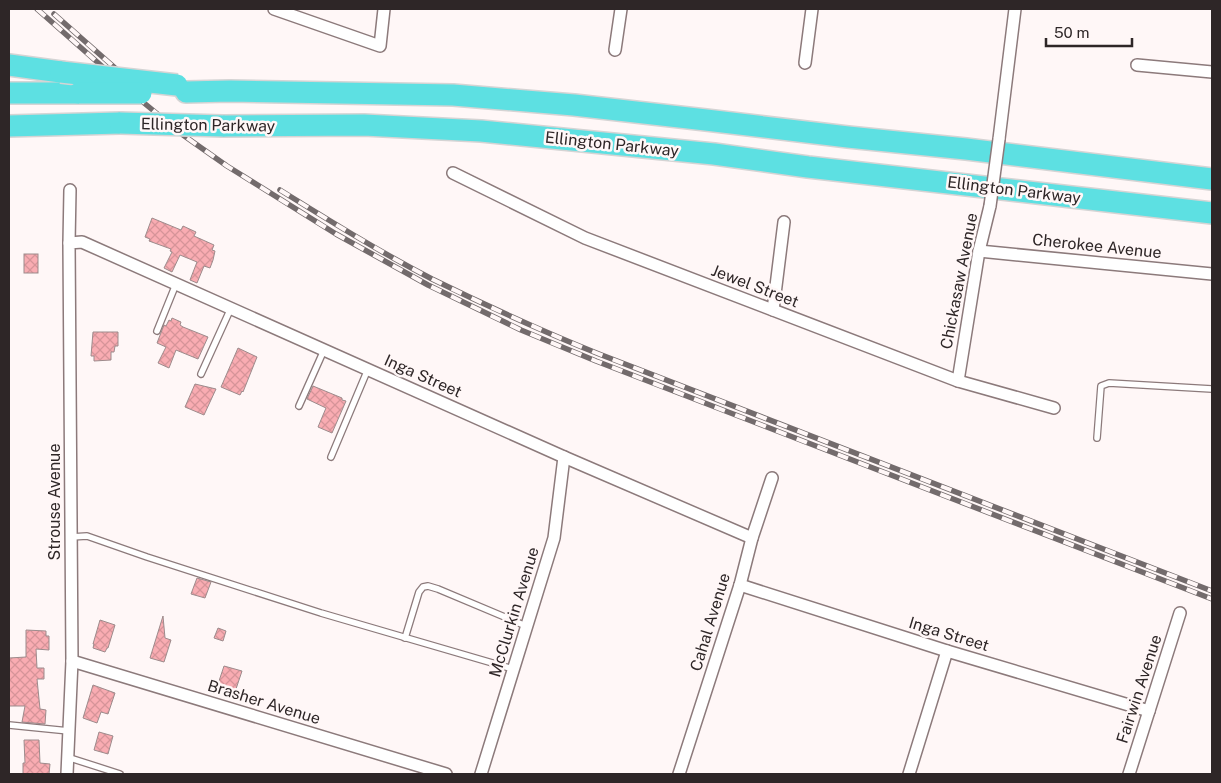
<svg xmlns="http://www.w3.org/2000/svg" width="1221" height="783" viewBox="0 0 1221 783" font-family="'Public Sans',sans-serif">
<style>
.building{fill:url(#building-cross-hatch);stroke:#9d8b8c}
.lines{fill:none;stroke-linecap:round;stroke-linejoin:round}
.lane-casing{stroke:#8c7a7b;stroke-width:8}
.street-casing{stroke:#8c7a7b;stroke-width:14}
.highway-casing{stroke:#d5d4d4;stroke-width:24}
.lane{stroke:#fff;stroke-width:5.5}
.street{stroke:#fff;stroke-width:11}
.highway{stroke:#5de0e2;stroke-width:21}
.rail-casing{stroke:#736b6c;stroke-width:5.5}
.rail{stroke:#fff7f7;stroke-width:4;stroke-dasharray:11;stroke-linecap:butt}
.street-bridge-casing{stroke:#8c7a7b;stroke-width:14;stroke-linecap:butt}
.highway-bridge-casing{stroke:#d5d4d4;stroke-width:24;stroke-linecap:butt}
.street-bridge{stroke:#fff;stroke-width:11}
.highway-bridge{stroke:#5de0e2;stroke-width:21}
.labels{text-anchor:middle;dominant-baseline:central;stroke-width:5;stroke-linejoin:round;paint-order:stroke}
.street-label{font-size:16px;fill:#2e2627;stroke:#fff7f7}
</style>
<defs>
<pattern id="building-cross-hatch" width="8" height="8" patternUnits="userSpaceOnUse" patternTransform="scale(1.25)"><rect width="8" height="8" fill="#f9acb2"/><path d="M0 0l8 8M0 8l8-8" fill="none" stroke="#d69499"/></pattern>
</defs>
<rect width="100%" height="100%" fill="#fff7f7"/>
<!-- building -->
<g class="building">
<polygon points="152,218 181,230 183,226 196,232 194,236 214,245 212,250 215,251 213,260 210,268 204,266 197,283 190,280 197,262 180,255 172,272 164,268 172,252 170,251 171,249 149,241 150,239 145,237"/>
<rect x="24" y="254" width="14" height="19"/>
<polygon points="172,318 181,322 180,325 183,327 208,337 198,359 176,350 169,368 158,363 166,347 157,343 164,325 166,326 169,320 171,321"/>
<polygon points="93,332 118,332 118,346 115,346 114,352 111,352 111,360 94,361 94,356 91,356"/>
<polygon points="238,348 257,357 243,392 242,391 240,395 221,387"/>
<polygon points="195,384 216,389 204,415 185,407"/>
<polygon points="313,386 342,398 342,400 346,401 332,433 318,427 326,408 307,399"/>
<polygon points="197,578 211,582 205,598 191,594"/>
<polygon points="163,616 165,638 171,640 164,662 150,658"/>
<polygon points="100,620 115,625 108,648 107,648 105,652 93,648 94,644 93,644"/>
<polygon points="218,628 226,631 223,641 214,638"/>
<polygon points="26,630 46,631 46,636 49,636 49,650 36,649 37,668 44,668 44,679 37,679 40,709 46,710 45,724 22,722 25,706 9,706 9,658 26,657"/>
<polygon points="224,666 242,671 235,692 217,687"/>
<polygon points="93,685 115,693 108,714 101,712 97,723 83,718"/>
<polygon points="99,732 113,736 108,754 94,750"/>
<polygon points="24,740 39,740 40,763 50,764 49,774 23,774 23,763 25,763"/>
</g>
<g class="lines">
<!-- lane casing -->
<g class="lane-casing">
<g id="lane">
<polyline points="157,331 176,284"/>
<polyline points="201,374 231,308"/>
<polyline points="299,406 324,350"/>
<polyline points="1097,438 1101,386 1109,383 1212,389"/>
<polyline points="331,457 368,369"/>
<polyline points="71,537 87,536 147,557 321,613 513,669"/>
<polyline points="405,638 419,592 423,587 428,586 438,589 526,626"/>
<polyline points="9,725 69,731"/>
<polyline points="67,757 120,774"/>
</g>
</g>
<!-- street casing -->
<g class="street-casing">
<g id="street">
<polyline points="274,9 380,46 384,9"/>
<polyline points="615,50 621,9"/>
<polyline points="805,63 812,9"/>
<polyline points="1137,65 1212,72"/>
<polyline points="999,139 1015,9"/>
<polyline points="453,173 585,238 958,381 1054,408"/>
<polyline points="69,243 70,190"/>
<polyline points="979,251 1212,274"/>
<polyline points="773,310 784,222"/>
<polyline points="958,381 979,251 990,206"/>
<polyline points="740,585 947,651 1149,711"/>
<polyline points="72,661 446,774"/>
<polyline points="67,774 72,661 69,243 82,242 564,457 752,538"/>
<polyline points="481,774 554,538 564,457"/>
<polyline points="679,774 740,585 752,538 772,478"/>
<polyline points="909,774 947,651"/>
<polyline points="1129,774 1180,613"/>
</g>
</g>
<!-- highway casing -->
<g class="highway-casing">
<g id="highway">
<polyline points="9,65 61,72"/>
<polyline points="186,92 230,91 453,95 574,105 706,120 848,137 966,149 1212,179"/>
<polyline points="9,93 79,93"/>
<polyline points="9,126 120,123"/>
<polyline points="223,126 364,125 481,131 714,154 808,167 1212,213"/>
</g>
</g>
<!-- lane -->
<use href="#lane" class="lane"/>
<!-- street -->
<use href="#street" class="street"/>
<!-- highway -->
<use href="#highway" class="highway"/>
<!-- rail casing -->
<g class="rail-casing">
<g id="rail">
<polyline points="37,9 138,98 183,135 227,166 336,234 428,285 521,330 596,361 1212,599"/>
<polyline points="54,14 123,75"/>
<path d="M280 190C330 221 380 252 432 279 487 306 542 331 599 354L1212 591"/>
</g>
</g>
<!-- rail -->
<use href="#rail" class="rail"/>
<!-- street-bridge casing -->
<g class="street-bridge-casing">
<polyline id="street-bridge" points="990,206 999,139"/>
</g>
<!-- highway-bridge casing -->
<g class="highway-bridge-casing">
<g id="highway-bridge">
<polyline points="61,72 177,85"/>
<polyline points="79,93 141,93"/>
<polyline points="120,123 223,126"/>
</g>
</g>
<!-- street-bridge -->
<use href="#street-bridge" class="street-bridge"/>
<!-- highway-bridge -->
<use href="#highway-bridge" class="highway-bridge"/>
</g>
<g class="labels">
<!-- street labels -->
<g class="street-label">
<text transform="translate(208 125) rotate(1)">Ellington Parkway</text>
<text transform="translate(612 144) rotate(6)">Ellington Parkway</text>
<text transform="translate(1014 190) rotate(7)">Ellington Parkway</text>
<text transform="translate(1097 246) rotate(6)">Cherokee Avenue</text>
<text transform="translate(959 281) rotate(-79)">Chickasaw Avenue</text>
<text transform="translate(755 286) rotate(21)">Jewel Street</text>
<text transform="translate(423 376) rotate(24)">Inga Street</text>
<text transform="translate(54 502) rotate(-90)">Strouse Avenue</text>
<text transform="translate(514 612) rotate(-73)">McClurkin Avenue</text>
<text transform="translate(710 622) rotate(-73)">Cahal Avenue</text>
<text transform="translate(949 634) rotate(17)">Inga Street</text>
<text transform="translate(1139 689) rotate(-72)">Fairwin Avenue</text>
<text transform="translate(264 702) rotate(17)">Brasher Avenue</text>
</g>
</g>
<!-- border -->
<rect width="1221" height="783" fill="none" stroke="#2e2627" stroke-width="20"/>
<!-- scale -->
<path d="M1046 38v8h86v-8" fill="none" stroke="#2e2627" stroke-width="2.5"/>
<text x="1054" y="38" font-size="15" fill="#2e2627" stroke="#fff7f7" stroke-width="4" paint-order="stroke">50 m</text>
</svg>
